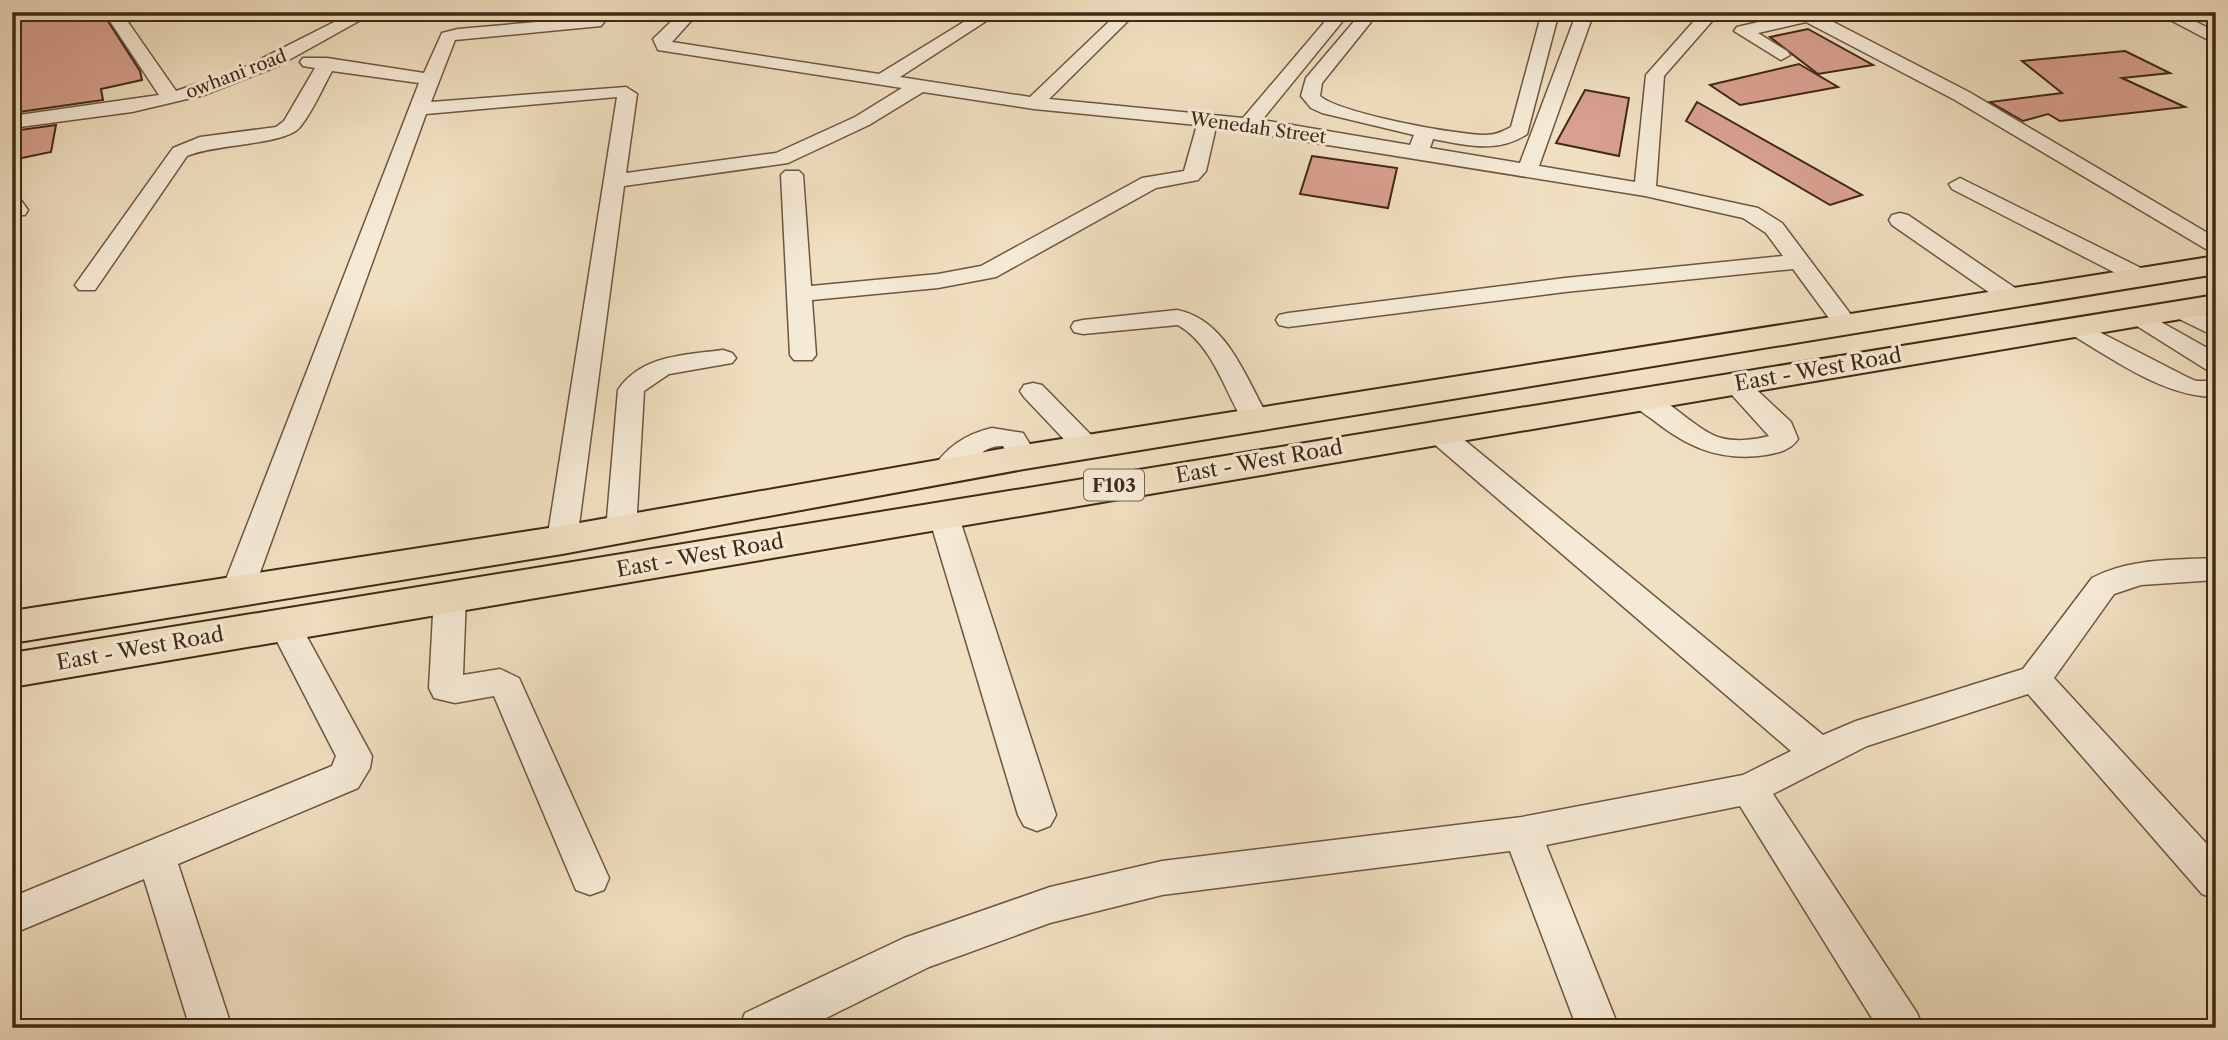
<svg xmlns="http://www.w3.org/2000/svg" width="2228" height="1040" viewBox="0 0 2228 1040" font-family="'Libre Caslon Text',serif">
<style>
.building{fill:#d8a08f;stroke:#412915;stroke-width:2}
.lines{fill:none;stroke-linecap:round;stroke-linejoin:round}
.minor-casing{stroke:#6d5640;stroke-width:3}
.major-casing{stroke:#412915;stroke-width:4}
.minor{fill:#f5ead6;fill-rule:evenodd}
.major{fill:#f0dfc0;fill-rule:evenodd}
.labels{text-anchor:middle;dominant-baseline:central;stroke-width:6;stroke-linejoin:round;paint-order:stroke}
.far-street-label{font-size:18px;fill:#412915;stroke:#f5ead6}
.shield{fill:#f5ead6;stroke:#77634f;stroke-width:2}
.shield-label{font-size:19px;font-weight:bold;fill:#412915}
.street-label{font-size:21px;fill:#412915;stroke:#f5ead6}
</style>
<rect width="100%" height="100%" fill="#f0dfc0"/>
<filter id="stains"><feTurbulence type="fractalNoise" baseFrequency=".00286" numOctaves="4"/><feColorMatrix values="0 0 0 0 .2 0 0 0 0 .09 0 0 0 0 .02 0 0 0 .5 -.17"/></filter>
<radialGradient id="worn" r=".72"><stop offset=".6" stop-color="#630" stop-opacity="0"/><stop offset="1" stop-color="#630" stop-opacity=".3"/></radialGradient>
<!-- building -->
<g class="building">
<polygon points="12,12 102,12 140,71 142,80 101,89 103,100 12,113"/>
<polygon points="1808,29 1873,65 1818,74 1770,37"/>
<polygon points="2125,51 2170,73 2122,78 2185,107 2060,121 2048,114 2023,121 1990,102 2062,93 2022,61"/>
<polygon points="1799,64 1838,87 1740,105 1710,85"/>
<polygon points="1585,90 1629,98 1619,156 1556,143"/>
<polygon points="1697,102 1862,195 1830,205 1686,121"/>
<polygon points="56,125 51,152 12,160 12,131"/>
<polygon points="1312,156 1397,168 1388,208 1300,194"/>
</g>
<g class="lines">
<!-- minor casing -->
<g class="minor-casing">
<g id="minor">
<polygon points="104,12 121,12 176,91 241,69 354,12 375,12 278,66 204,95 132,112 12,128 12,116 159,95"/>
<path d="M681 12H699L672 42 879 74 980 12H1000L900 77 1030 97 1119 12H1137L1049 99 1243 118 1333 12H1350L1262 120 1410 145 1414 135 1322 113 1311 108 1301 96 1306 78 1362 12H1379L1322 83 1320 96C1339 113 1456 135 1485 135 1495 135 1502 132 1511 127L1542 12H1559L1527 134C1497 154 1465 145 1433 139L1430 148 1520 163 1577 12H1594L1539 166 1635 182 1646 75 1702 12H1720L1664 76 1656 186 1758 208 1782 223 1858 324 1855 329H1837L1793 269 1565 292 1288 327 1279 325 1276 320 1279 315 1288 313 1565 278 1783 256 1766 233 1743 218 1645 196 1216 127 1206 171 1198 180 1156 188 996 277 938 288 812 300 816 355 812 360H794L790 355 781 175 785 171H799L803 175 811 286 938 274 981 266 1142 178 1184 171 1197 125 1034 109 923 92 869 125 788 163 624 186 577 540 573 548 562 551 551 548 547 540 617 97 426 114 253 592 248 600 237 604 226 600 221 592 419 83 332 71C322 89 313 111 300 127 286 145 214 144 187 156L95 290H79L75 285 173 148 200 137 276 127 284 121 315 68 303 66 300 62 303 58H327L424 73 442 33 458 29 595 17 604 22 601 26 455 40 431 102 626 87 637 94 626 173 776 153 855 117 902 88 658 50 653 39Z"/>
<polygon points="1802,12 1814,12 1969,92 2216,238 2216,255 1955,100 1806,22 1758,33 1787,51 1790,55 1781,60 1734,31 1737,27"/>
<polygon points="2155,12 2177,12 2216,32 2216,44"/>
<polygon points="1960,178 2149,272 2153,277 2149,282 2133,282 1952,189 1949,184"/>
<polygon points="12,198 20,199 28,210 25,215 12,215"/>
<polygon points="1900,213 1908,215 2021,292 2024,297 2021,302 2003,302 1892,225 1889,220 1892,215"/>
<polygon points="2180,303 2216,320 2216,337 2171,315 2168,310 2171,305"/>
<polygon points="2138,309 2216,353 2216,372 2207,370 2129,321 2126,316 2129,311"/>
<path d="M1177 310C1228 320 1246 380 1270 420L1266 426 1256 429 1246 426C1225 393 1214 346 1178 325L1083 334 1074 332 1071 327 1074 322 1083 320Z"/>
<path d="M2074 319 2185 376 2196 381H2216V397C2162 397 2111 357 2065 331L2062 326 2065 321Z"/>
<path d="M723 350 732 353 736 358 732 363 669 374 644 391 636 530 632 537 621 541 610 537 606 530 618 390C641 355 685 355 723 350Z"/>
<path d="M1735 376 1744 378 1791 422 1798 439C1791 450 1778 453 1766 455 1720 462 1687 447 1652 419 1643 413 1634 407 1628 398L1632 392C1659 385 1692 430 1721 438 1735 442 1755 440 1769 436L1722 384 1726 378Z"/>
<polygon points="1033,383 1042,385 1097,441 1101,447 1097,453 1087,456 1077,453 1024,397 1020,391 1024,385"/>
<path d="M1436 422 1446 425 1823 735 1856 721 2023 669 2092 578C2130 558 2174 560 2216 558V580L2141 585 2114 594 2054 678 2216 854V899L2202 894 2028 694 1867 746 1773 794 1917 1013 1923 1028H1878L1740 806 1546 845 1619 1028H1577L1510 851 1162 895 1050 923 929 967 806 1028H739L745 1013 904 938 1050 887 1162 861 1522 817 1743 775 1791 751 1426 437 1422 431 1426 425Z"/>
<path d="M992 428 1023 433 1038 457 1034 464 1024 466 1014 464 1003 446C973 444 965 485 936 477L932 470C946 447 966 434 992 428Z"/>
<polygon points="943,504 953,507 958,514 1056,815 1050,826 1037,831 1024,826 1018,815 928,514 933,507"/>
<polygon points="450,584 461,588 466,596 463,675 500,669 519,678 609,878 604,890 590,895 576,890 494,696 455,703 434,698 429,688 434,596 439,588"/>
<polygon points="284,612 295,615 372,756 370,768 358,788 178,864 232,1028 190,1028 144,879 12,934 12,897 332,766 336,756 268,624 273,615"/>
</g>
</g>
<!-- major casing -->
<g class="major-casing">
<g id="major">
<polygon points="2216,256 2216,274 1024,469 562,554 12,643 12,611 562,526 1024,445"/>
<polygon points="2216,295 2216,313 12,687 12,653"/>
</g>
</g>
<!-- minor -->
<use href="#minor" class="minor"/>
<!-- major -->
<use href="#major" class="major"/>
</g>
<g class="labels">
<!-- far-street labels -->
<g class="far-street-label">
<text transform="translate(236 74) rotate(-21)">owhani road</text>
<text transform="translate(1258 128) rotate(8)">Wenedah Street</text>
</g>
<!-- shield labels -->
<rect class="shield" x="1084" y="469.5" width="60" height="31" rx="5"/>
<g class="shield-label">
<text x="1114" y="485">F103</text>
</g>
<!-- street labels -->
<g class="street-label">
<text transform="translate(1818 369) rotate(-10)">East - West Road</text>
<text transform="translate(1259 461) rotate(-10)">East - West Road</text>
<text transform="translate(700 555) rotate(-10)">East - West Road</text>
<text transform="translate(140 648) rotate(-10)">East - West Road</text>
</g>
</g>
<!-- margin -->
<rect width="2228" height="1040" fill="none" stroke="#f0dfc0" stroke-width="42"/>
<rect x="14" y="14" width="2200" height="1012" fill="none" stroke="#412915" stroke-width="3.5"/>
<rect x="21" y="21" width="2186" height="998" fill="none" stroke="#412915" stroke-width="2"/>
<rect width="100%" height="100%" filter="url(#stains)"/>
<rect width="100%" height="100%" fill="url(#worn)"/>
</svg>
